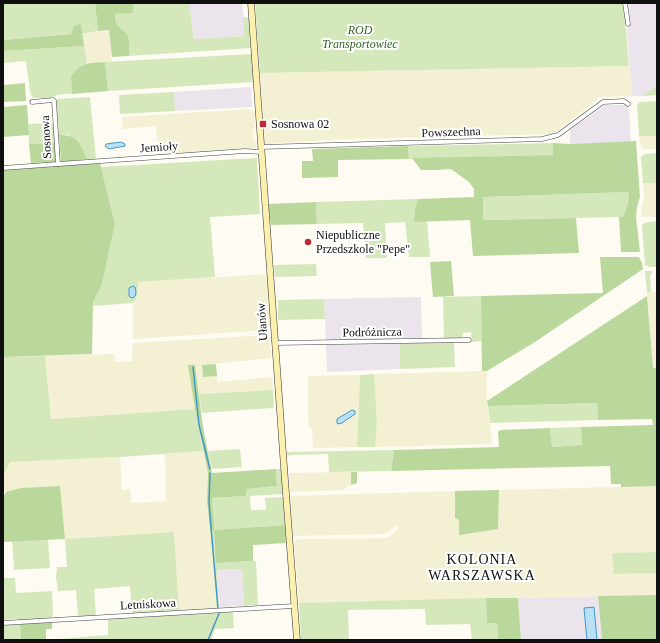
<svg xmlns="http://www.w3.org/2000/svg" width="660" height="643" viewBox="0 0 660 643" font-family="'Times New Roman',serif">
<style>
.industrial{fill:#ece4ed}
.farmland{fill:#f4f0d3}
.green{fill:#d5e8bc}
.forest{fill:#bad89c}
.water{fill:#b9e0f4;stroke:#4399c8}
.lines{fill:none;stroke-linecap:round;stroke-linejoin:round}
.stream{stroke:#4399c8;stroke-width:1.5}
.street-casing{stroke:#424242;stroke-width:5}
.secondary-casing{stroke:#313131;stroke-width:7}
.street{stroke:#fff;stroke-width:4}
.secondary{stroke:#fbf0b0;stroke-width:6}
.poi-dot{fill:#bb2c39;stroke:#fff;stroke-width:1.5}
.labels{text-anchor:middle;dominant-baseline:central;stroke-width:4;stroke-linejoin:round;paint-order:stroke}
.park-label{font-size:12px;font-style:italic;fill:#326521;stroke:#fff}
.poi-label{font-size:12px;fill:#0f0f0f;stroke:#fff;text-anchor:start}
.street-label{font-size:12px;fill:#0f0f0f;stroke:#fff}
.quarter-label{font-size:14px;letter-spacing:1px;fill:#0f0f0f;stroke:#fff}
</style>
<rect width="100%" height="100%" fill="#fefbf2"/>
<!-- industrial -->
<g class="industrial">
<polygon points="189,3 242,3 245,36 194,39"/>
<polygon points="627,3 657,3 657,95 632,96 627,28 630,27"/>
<polygon points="251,87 252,107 175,111 174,92"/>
<polygon points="605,105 625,105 629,109 631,142 570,144 570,130"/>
<polygon points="421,297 422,338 326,341 324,299"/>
<polygon points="400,343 400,369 327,372 326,345"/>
<polygon points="242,569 244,606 219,607 217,570"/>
<polygon points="598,596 602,640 521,640 518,598"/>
</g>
<!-- farmland -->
<g class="farmland">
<polygon points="109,30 112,62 87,63 82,34"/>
<polygon points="630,66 632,96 600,97 567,124 552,134 326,140 265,144 260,73"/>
<polygon points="249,109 254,112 255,128 253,130 253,138 255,141 256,148 253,149 159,155 156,126 123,129 122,117"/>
<polygon points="639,136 657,136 657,149 643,149 641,146"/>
<polygon points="643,183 657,183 657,217 641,217 641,209 644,197"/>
<polygon points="267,274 270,326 267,330 133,339 133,303 137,297 138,282"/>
<polygon points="647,292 657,292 657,368 653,368"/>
<polygon points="269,335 271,358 202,365 203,377 217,376 218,382 272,377 273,390 199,394 195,365 189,365 195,409 51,419 45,356 114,354 115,362 132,361 133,343"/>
<polygon points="487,371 487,401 492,444 375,447 377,422 374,374"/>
<polygon points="360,375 357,447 313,448 312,428 309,428 308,413 308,376"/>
<polygon points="203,451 208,473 207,500 217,609 179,611 174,532 65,539 60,486 21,488 6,492 3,489 3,476 9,462 120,457 122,490 130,489 131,503 166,501 165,454"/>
<polygon points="351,472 351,485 342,490 292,492 290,491 289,473"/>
<polygon points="657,486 657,552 612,553 614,574 657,573 657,595 299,603 294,542 296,540 305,539 388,538 398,529 397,525 388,532 383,534 293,536 290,496 455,491 455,518 459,520 459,534 498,528 499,490"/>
</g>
<!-- green -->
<g class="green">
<polygon points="3,3 95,3 98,31 82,34 81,25 71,34 3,40"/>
<polygon points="133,3 189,3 194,39 244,36 243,17 249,18 251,48 129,56 129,41 116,24 115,14 133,13"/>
<polygon points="255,3 624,3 626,23 625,26 626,28 629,66 260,73"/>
<polygon points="84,46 87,63 76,70 71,76 72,94 61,94 50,98 34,98 32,97 30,92 26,61 3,63 3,51"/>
<polygon points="252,54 254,81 253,82 108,91 105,62"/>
<polygon points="657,86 657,95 641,96 657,87"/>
<polygon points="174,92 175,111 120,114 119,95"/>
<polygon points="90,97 96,159 87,159 83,153 68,135 59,135 56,99"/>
<polygon points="657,101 657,136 639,136 637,105 640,102"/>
<polygon points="53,123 55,143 29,144 28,124"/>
<polygon points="553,143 553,155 409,159 408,146"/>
<polygon points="657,153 657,183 643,183 641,157 645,154"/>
<polygon points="257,158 260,214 210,217 215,277 138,282 137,297 133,303 93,306 93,302 102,284 115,224 101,167"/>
<polygon points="628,192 627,210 623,217 483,220 483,197"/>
<polygon points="418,199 415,208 414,222 427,221 430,257 409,257 405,222 385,223 387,258 366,258 363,223 317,224 316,202"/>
<polygon points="657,221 657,267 649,267 645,265 642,224 648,222"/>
<polygon points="316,264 317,276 275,277 274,265"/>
<polygon points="645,271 653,271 650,275 651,292 647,292"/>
<polygon points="481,296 482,341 472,342 471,332 463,333 462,338 444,338 443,297"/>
<polygon points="324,299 325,319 278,320 278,300"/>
<polygon points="454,342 455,367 400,369 400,343"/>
<polygon points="45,356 51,419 195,409 203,451 120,457 10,462 3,476 3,357"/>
<polygon points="374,374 377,422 375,447 357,447 360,375"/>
<polygon points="273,390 274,407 271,408 202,413 199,394"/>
<polygon points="597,403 598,420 490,423 488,406"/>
<polygon points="581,427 582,445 552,447 550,428"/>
<polygon points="240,449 242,467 212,469 208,451"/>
<polygon points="394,450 391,471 329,472 328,454 289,455 288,457 287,452"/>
<polygon points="276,469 281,469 283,494 250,496 251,510 266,510 265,498 283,497 285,525 214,530 217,563 256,561 258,605 244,606 242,569 217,570 219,609 217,609 210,530 213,530 212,498 246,496 247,489 277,486"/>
<polygon points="174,532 179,611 132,614 130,586 94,589 96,616 78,617 76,590 58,591 56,577 57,567 67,567 65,539"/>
<polygon points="48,539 50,568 14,570 12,541"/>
<polygon points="657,552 657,573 614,574 612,553"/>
<polygon points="3,578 15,578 16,593 52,591 53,615 51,618 17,621 17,619 3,620"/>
<polygon points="486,598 487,623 497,623 498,640 472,640 470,624 426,625 425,609 348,610 349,640 301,640 299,603"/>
<polygon points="233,612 234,628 215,629 211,640 46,640 108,635 108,618"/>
<polygon points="20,624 21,640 3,640 3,625"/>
</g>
<!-- forest -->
<g class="forest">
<polygon points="95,3 133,3 133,13 115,14 116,24 127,34 129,41 129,56 112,57 109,30 98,31"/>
<polygon points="81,24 84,46 3,51 3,40 71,34 74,26"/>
<path d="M105 62 108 91 72 94 71 76C82 62 89 63 105 62Z"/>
<polygon points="25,83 26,101 3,102 3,85"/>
<polygon points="27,105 29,135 3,137 3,107"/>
<path d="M59 135C80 135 79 144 87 159L61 162Z"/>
<path d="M636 141 640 197 637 207 636 217 640 252H621L619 217H623C627 209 629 201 628 192L483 197V220L576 218 579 253 473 256 470 220 414 222 415 208 418 199 474 197V189L469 182 451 169 435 170H421L412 158 553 155V143L570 144Z"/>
<polygon points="55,143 56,162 31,163 29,144"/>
<polygon points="408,146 409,159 338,160 338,177 302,178 302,161 313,161 312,149"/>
<polygon points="100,163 115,224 102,284 93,302 92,354 3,357 3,170"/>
<polygon points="316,202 317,224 271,225 268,204"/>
<polygon points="600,257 639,257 642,263 643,269 535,342 487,371 482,371 481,296 603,293"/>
<polygon points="451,261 454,296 433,297 430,262"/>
<polygon points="647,296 653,368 657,368 657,486 621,487 621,484 611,484 610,466 391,471 394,450 499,447 498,432 500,430 550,428 552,447 582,445 581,427 653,425 652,419 598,420 597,403 488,406 487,401"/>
<polygon points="216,364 217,376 203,377 202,365"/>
<polygon points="188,365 195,365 203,427 212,473 276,469 277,486 247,489 246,496 212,498 214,530 285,525 286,543 253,545 253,561 216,563 214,530 210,530 207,500 208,473 195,409"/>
<polygon points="351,472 357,472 357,483 351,485"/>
<polygon points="60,486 65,539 3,542 3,497 6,492 21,488"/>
<polygon points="499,490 498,529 459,535 459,520 455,518 455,491"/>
<polygon points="657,595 657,640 602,640 598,596"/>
<polygon points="486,598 518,598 521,640 498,640 497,623 487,623"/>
<polygon points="52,622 52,629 46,629 46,640 21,640 20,624"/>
</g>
<!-- water -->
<g class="water">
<polygon points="121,142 125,144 125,146 109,149 106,147 105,146 106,144 113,143"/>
<polygon points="133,286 135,287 136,292 135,296 133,298 130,297 129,296 129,288"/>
<polygon points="352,410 355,411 355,414 342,423 338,424 337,423 337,419"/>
<polygon points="594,607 597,640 587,640 584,608"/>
</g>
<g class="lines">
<!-- stream -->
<g class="stream">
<polyline points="193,367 199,425 210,469"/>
<polyline points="210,473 209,503 218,609"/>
<polyline points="208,640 218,616 219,613"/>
</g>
<!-- street casing -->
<g class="street-casing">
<g id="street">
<polyline points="625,3 628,24"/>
<polyline points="261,147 542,139 558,135 603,102 624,101 628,104"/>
<polyline points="58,164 245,151 262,152"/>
<polyline points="3,168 58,164 54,101 53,100 32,102"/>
<polyline points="275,343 469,340"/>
<polyline points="3,623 294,606"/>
</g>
</g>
<!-- secondary casing -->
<g class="secondary-casing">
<polyline id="secondary" points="251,3 284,467 297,640"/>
</g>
<!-- street -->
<use href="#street" class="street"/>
<!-- secondary -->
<use href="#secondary" class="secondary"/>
</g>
<!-- markers -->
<g class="poi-dot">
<rect x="259" y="120" width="8" height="8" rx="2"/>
<circle cx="308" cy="242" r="4"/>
</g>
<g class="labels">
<!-- park labels -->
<g class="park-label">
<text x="360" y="30">ROD<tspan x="360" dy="14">Transportowiec</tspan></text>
</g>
<!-- poi labels -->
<g class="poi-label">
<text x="271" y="124">Sosnowa 02</text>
<text x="316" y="235">Niepubliczne<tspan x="316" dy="14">Przedszkole "Pepe"</tspan></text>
</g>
<!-- street labels -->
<g class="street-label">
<text transform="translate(451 132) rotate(-2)">Powszechna</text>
<text transform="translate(46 137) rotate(-93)">Sosnowa</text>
<text transform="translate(159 147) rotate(-4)">Jemioły</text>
<text transform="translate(262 322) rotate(-94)">Ułanów</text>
<text transform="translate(372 332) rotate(-1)">Podróżnicza</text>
<text transform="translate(148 604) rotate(-3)">Letniskowa</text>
</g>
<!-- quarter labels -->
<g class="quarter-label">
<text x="482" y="559">KOLONIA<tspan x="482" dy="16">WARSZAWSKA</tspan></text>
</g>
</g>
<!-- border -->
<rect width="660" height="643" fill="none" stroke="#0f0f0f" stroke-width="8"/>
</svg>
